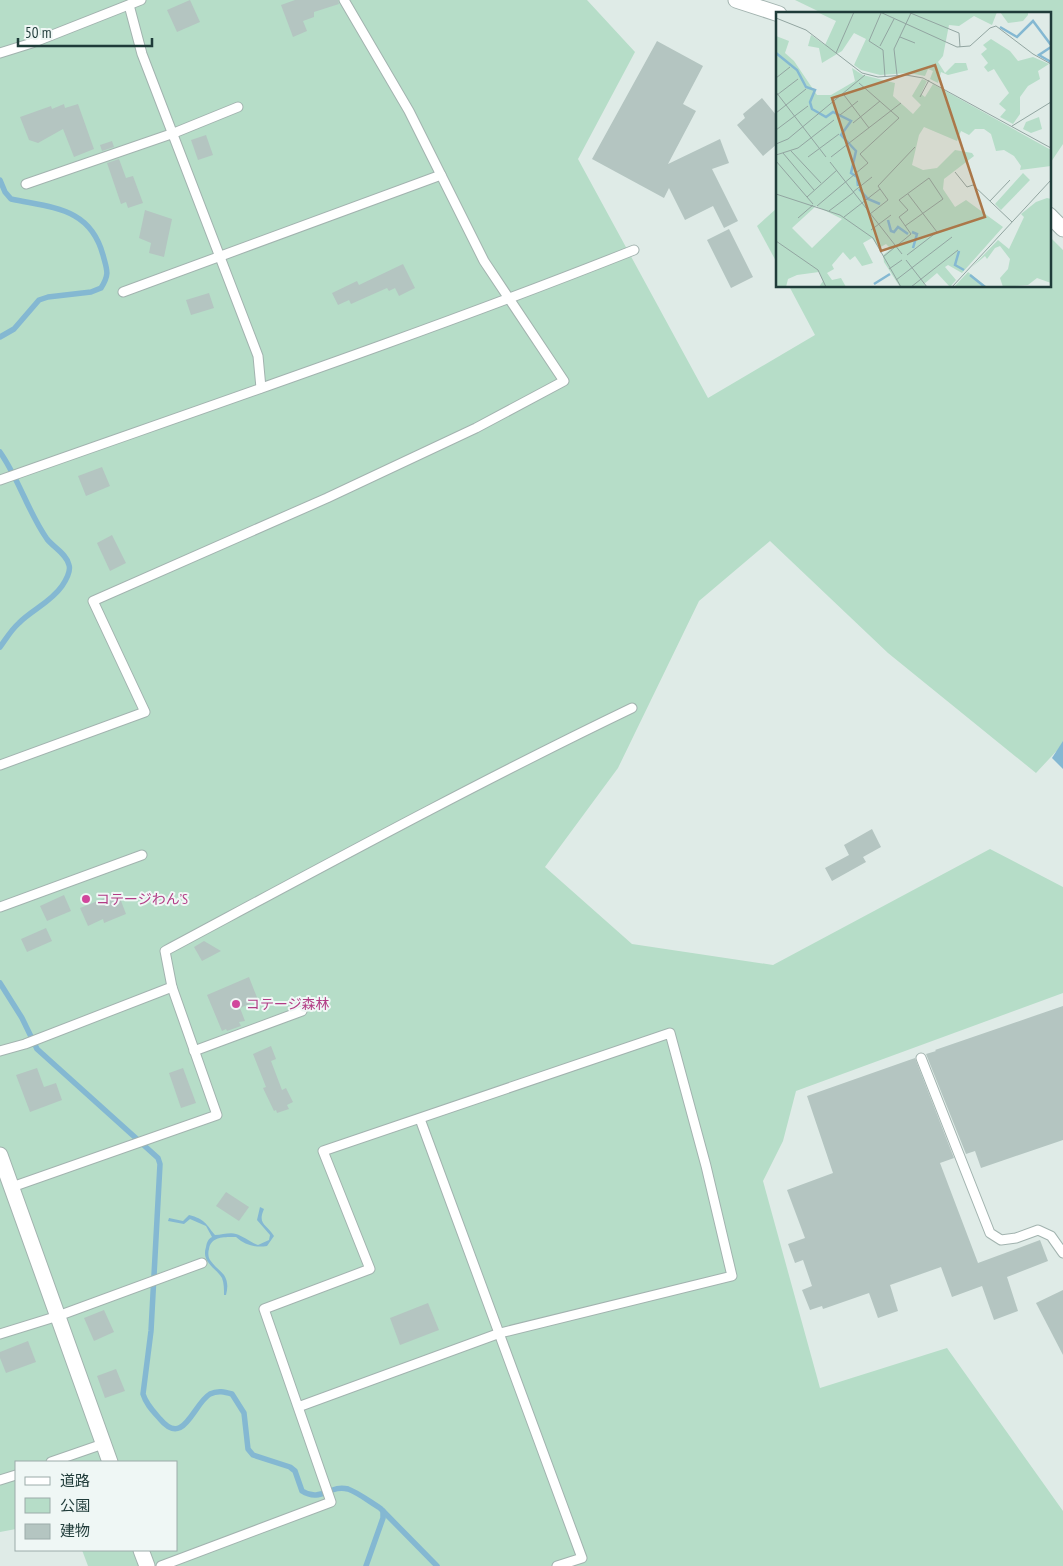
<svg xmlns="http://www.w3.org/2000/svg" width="1063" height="1566" viewBox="0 0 1063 1566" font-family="'PT Sans Narrow','Noto Sans JP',sans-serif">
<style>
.green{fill:#b6ddc8}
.water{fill:#84b8d2}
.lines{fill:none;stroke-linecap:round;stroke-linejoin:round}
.stream{stroke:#84b8d2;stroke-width:5.5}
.building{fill:#b4c5c1}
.service-casing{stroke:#a2b3af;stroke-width:11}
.minor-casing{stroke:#a2b3af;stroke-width:17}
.tertiary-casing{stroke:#a2b3af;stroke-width:17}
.service{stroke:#fff;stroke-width:9}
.minor{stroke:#fff;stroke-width:15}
.tertiary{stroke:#fff;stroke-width:15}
.hotel-dot{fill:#d1479c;stroke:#eff7f5;stroke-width:2}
.labels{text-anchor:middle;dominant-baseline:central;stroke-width:4;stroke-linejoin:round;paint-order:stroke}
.hotel-label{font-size:14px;fill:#b23c85;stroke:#eff7f5;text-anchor:start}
.inset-river{fill:none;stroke:#84b8d2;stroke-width:2.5}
.inset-road{fill:none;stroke:#92a5a1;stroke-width:1}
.view{fill:#ab7749;fill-opacity:0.15;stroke:#ab7749;stroke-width:2.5}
.inset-edge{fill:none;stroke:#1f3b39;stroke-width:2.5}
</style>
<rect width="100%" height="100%" fill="#dfebe7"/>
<!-- green -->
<g class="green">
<polygon points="0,0 587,0 635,52 578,159 708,398 815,335 789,286 1049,286 1049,236 1063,250 1063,744 1036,773 888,653 770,541 699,601 618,768 545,867 632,944 773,965 990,849 1063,887 1063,993 796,1091 783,1141 763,1181 820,1388 947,1348 1063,1511 1063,1566 88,1566 82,1550 176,1550 176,1462 16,1462 16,1529 0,1532"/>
<polygon points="795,0 1063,0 1063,144 1049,165 1049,14 824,14"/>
<polygon points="777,208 777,263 757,226"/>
</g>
<!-- water -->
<g class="water">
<polygon points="1063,741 1063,769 1052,758"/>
<path d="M260 1207 264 1209C257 1225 267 1224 274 1236L267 1246C255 1248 245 1245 236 1237 225 1237 211 1236 209 1249 208 1252 208 1257 210 1260 214 1266 220 1270 224 1275 228 1281 228 1288 226 1295H224C224 1289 224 1283 222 1278 215 1267 201 1262 206 1247 207 1242 208 1239 212 1237L206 1226 190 1219 184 1224 168 1221 169 1218 183 1221 189 1215C205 1219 206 1224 215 1235 222 1235 230 1232 236 1234 243 1236 250 1242 258 1245L269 1240 270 1235 257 1220Z"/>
</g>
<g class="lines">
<!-- stream -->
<g class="stream">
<path d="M0 180 5 192 11 199C52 208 90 207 103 255 107 270 110 274 101 288L91 292 48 297 39 300 14 329 0 337"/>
<path d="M0 452C19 479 28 512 47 539 53 547 67 554 69 565 71 571 66 580 62 586 51 602 32 610 19 623 11 630 6 639 0 647"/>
<path d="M0 983 22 1018 37 1049 158 1158 160 1164 151 1331 143 1394C146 1404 153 1411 160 1419 184 1448 193 1404 210 1394 218 1390 225 1392 232 1394L244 1413 248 1449 253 1455 290 1467 295 1471 302 1491C321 1503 330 1484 348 1489 359 1493 370 1502 380 1508L383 1511V1518L366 1566"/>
<polyline points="383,1511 437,1566"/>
</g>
</g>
<!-- building -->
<g class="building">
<polygon points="190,0 200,22 177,32 167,10"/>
<polygon points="295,0 338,0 339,4 314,12 314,17 303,21 307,31 293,37 281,5"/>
<polygon points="657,41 703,66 683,104 696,111 668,164 720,139 729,163 712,169 738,221 724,228 713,206 685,220 669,188 664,198 592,159"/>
<polygon points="762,98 777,116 777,144 763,156 737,125 745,118 743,114"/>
<polygon points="64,104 65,108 78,104 94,149 74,157 63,129 38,143 29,140 20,117 51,106 52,109"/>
<polygon points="206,135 213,155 198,160 191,140"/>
<polygon points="112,141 114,147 102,151 100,145"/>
<polygon points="119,159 126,178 133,176 143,203 128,208 126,202 121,204 107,163"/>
<polygon points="145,210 172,219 164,257 149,253 151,243 139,238"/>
<polygon points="729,229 753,277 731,288 707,240"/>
<polygon points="403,264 415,288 399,296 395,288 389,291 387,288 351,304 349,300 338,305 332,293 357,281 359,285"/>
<polygon points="209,293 214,308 191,315 186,300"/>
<polygon points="102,467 110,486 86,496 78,476"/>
<polygon points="112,535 126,563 110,571 97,543"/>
<polygon points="872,829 881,847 863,857 866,862 832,881 825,868 849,855 844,845"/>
<polygon points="118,893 126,914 104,923 103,919 88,926 80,908"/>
<polygon points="64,895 71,911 47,921 40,906"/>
<polygon points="46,928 52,941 27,952 21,939"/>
<polygon points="204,941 221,951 202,961 194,947"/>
<polygon points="249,977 258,1000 240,1008 245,1021 239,1022 241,1026 227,1031 226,1029 222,1031 207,995"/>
<polygon points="1063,1006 1063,1140 981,1168 975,1151 966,1154 926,1054 936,1051 935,1050"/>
<polygon points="271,1046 276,1059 271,1061 282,1090 286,1088 293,1102 287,1105 289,1109 277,1113 276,1110 274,1111 263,1088 266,1087 253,1054"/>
<polygon points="915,1058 954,1158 940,1163 978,1263 1040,1240 1048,1261 1007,1277 1018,1311 994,1320 982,1286 952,1297 941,1267 890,1285 898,1311 878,1318 869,1293 823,1309 822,1306 810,1310 802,1290 812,1286 803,1260 795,1263 788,1244 805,1238 787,1190 833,1173 807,1096"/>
<polygon points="37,1068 44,1087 56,1083 62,1100 30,1112 16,1075"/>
<polygon points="183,1068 196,1103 181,1108 169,1073"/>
<polygon points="226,1192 249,1207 239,1221 216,1206"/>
<polygon points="1063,1290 1063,1355 1036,1303"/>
<polygon points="428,1303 439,1330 400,1345 390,1318"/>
<polygon points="104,1310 114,1332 94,1341 84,1318"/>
<polygon points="28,1341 36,1362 6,1373 0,1358 0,1352"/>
<polygon points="116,1369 125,1391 105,1398 97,1376"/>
</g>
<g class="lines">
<!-- service casing -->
<g class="service-casing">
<g id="service">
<polyline points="129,5 142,54 258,356 261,388"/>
<polyline points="0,53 32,43 141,0"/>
<polyline points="26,184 174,133 238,107"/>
<polyline points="123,292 441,175"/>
<path d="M0 480C212 405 425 333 634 250"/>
<polyline points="0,765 145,712 93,601 327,498 476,428 564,381 484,261 409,111 344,0"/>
<polyline points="0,907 142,855"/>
<polyline points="0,1051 25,1044 172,987"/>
<polyline points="194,1051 302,1011"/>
<polyline points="921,1058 990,1233 1001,1240 1016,1238 1038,1230 1051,1236 1063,1253"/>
<polyline points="420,1119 582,1558 557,1566"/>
<path d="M12 1187 217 1115 172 987 165 951C320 868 474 784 632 708"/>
<polyline points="0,1334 58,1316 202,1263"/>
<polyline points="51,1462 103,1444"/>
<polyline points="0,1480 16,1475"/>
<polyline points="161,1566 331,1502 264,1309 370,1269 323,1151 670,1033 706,1166 732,1276 500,1333 298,1407"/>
</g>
</g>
<!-- minor casing -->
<g class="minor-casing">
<g id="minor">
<polyline points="0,1155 110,1462"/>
<polyline points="141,1550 147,1566"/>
</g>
</g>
<!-- tertiary casing -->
<g class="tertiary-casing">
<g id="tertiary">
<polyline points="736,0 779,14"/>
<polyline points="1049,215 1063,229"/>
</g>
</g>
<!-- service -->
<use href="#service" class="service"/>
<!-- minor -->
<use href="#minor" class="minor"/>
<!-- tertiary -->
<use href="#tertiary" class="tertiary"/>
</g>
<!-- markers -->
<g class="hotel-dot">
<circle cx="86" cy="899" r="5"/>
<circle cx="236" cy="1004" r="5"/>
</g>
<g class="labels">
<!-- hotel labels -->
<g class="hotel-label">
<text x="96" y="899">コテージわん’S</text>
<text x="246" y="1004">コテージ森林</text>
</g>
</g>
<!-- overview -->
<g transform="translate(776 12)">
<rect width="275" height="275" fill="#dfebe7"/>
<path d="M41 0H221L216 13 198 4 183 14 173 13 167 44 162 50 169 61 179 51H190L192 58 172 63 165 60 162 71 154 67 157 59 152 57 149 64 133 61 104 63 85 58 78 53 90 27 78 21 66 39 46 51 43 36 32 34 35 23 49 33 60 9ZM224 0H252V3L247 9 232 11ZM0 24 13 29 9 41 18 49 41 83H55L79 69 76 56 87 63 119 71 117 84 137 102 145 93 136 84 146 67 151 69 145 82 149 85 157 72 275 138V154L244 158 245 154 238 144 228 138 220 139 215 122 208 117H199L193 123 185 119 181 129 148 115 143 123 136 153 147 158 161 156 179 138 196 141 198 144 168 167 167 177 179 195 190 188 227 215 186 261 172 253 169 255 180 268 174 275 161 261 148 272 150 275H124L108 250 107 243 115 237 110 232 103 236 96 226 87 231 97 251 86 254 79 244 74 248 67 240 56 253 58 257 51 261 56 268 65 266 70 275H43L47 269 43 260 21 263 12 267 10 275H0ZM40 194 66 207 36 236 16 216ZM215 27 234 39 242 49 257 45 273 52 262 59 264 67 252 74 244 85V102L237 112 224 105 230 98 223 92 233 81 218 57 212 60 208 55 212 51 205 42 211 37 207 33ZM263 105 266 117 255 121 247 117 250 110ZM247 161 254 168 225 198 219 192ZM271 186 275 187V271L261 266 252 273 227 275 224 266 232 257 234 247 224 234 219 236 211 247 209 244 196 255 222 228 233 237 248 205 245 202 260 190ZM192 260 211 275H178Z" fill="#b6ddc8" fill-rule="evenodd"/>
<path class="inset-river" d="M224 15 241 25 257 9 275 33M275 35 263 43 275 50M0 41 21 58 30 75 39 78 34 90 36 97 50 105 57 100 75 109 65 123 80 139 75 161 81 165 82 174M83 177 92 187 104 192M112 208 115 219 118 220 122 215 132 222M136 220 141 222 137 236M183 239 179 253 188 258M194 263 209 275M98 272 114 262"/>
<path class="inset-road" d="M104 0 181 35 194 34 214 16 220 14 257 42 275 52M132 0 183 21 184 35M105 1 93 29 107 38 109 65M0 6 30 18 86 61 102 65 130 63 147 66 275 136M124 25 139 31M104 34 118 7M60 41 78 0M121 63 118 37 135 1M0 66 14 55M0 80 50 145M1 83 22 67M68 83 93 116M144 85 153 68M0 101 30 77M64 103 82 89M77 111 104 89M236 114 275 90M0 118 32 94M0 132 12 127 89 63M15 139 45 171M7 141 38 178M0 143 22 136 58 108M32 145 63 122M55 145 125 91M0 149 37 192M54 150 126 242M179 160 191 175 197 173 236 210M77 180 96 165M0 182 64 203 97 226 125 275M31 185 61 158M214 189 234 168M41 194 92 151 84 142 123 106 83 71M53 199 78 180M94 202 112 188 102 174 139 135M68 205 104 177M22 206 37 193M95 218 115 203M0 229 42 258 50 275M131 243 161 220 132 182M107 245 135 222 123 205 132 198 123 188 153 166 167 187 129 214M130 248 151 275M113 257 126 248M120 268 176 225M135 275 182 238M176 275 275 168"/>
<path class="view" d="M159 53 209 205 105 239 56 86Z"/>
<rect width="275" height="275" class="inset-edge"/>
</g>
<!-- legend -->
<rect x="15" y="1461" width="162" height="90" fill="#eff7f5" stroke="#9cacaa"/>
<rect x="25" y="1477" width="25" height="8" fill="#ffffff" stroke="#9cacaa"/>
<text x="60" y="1486" font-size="15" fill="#1f3b39">道路</text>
<rect x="25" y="1498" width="25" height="15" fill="#b6ddc8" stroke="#9cacaa"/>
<text x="60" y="1511" font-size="15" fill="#1f3b39">公園</text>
<rect x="25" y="1524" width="25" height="15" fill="#b4c5c1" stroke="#9cacaa"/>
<text x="60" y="1536" font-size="15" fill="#1f3b39">建物</text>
<!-- scale -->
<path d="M18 38v8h134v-8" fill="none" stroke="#1f3b39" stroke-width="2.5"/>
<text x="25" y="38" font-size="15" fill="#1f3b39" stroke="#eff7f5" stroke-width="4" paint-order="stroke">50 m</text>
</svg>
